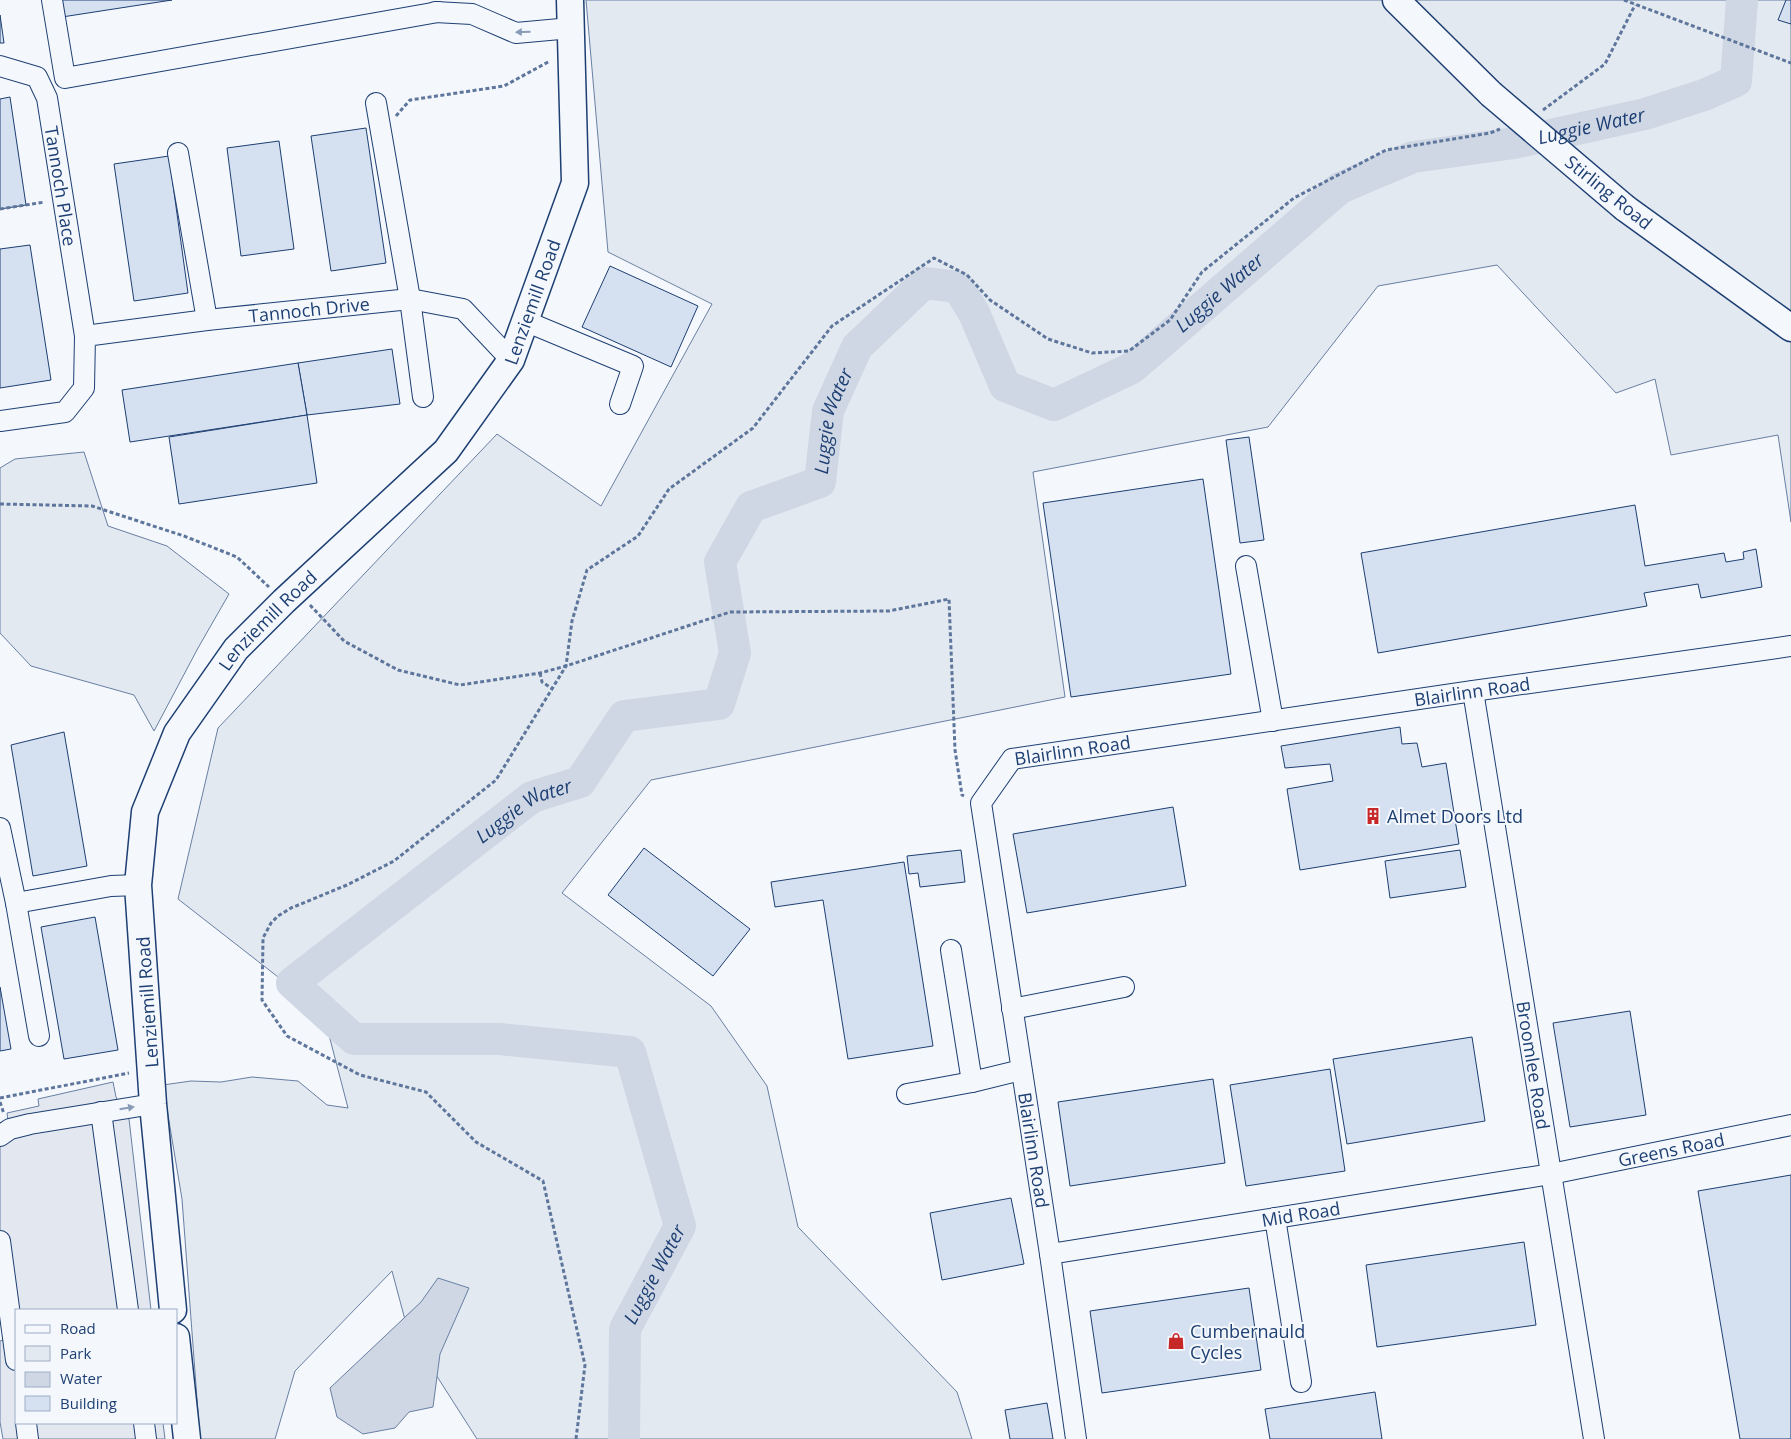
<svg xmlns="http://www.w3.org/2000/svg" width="1791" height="1439" viewBox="0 0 1791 1439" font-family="'Open Sans',sans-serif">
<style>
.green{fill:#e3e9f0;stroke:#687fa3}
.parking{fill:#e3e8f0;stroke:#687fa3}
.water{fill:#cfd7e4;stroke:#687fa3}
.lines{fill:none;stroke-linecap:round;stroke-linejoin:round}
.river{stroke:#cfd7e4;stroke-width:32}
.building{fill:#d5e0f0;stroke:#1d3f73}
.minor-casing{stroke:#1d3f73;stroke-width:22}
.major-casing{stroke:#1d3f73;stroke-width:29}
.path{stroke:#5e769c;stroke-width:3;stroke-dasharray:4 2.5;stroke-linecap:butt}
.minor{stroke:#f4f7fb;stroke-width:20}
.major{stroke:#f4f7fb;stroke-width:26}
.major-bridge-casing{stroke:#1d3f73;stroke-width:29;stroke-linecap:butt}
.major-bridge{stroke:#f4f7fb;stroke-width:26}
.oneway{fill:#889bb7}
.labels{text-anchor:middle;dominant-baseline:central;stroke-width:4;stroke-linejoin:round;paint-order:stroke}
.street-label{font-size:18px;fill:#1d3f73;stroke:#f4f7fb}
.poi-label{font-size:18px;fill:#1d3f73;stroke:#f4f7fb;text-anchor:start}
.water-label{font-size:19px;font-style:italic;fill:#1d3f73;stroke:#f4f7fb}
</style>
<rect width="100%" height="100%" fill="#f4f7fb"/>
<!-- green -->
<g class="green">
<polygon points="586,0 1791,0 1791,522 1778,435 1671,455 1655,379 1616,393 1497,265 1378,286 1268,427 1033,472 1065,697 651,780 562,893 711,1006 767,1086 798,1227 957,1392 972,1439 477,1439 408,1331 392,1271 295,1371 275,1439 200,1439 182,1199 163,1085 191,1081 221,1082 252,1077 298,1081 327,1105 348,1108 323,1012 178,899 218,728 497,434 601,506 712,304 608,252"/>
<polygon points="84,452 108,526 167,546 229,594 198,648 154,731 134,695 31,666 0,633 0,468 15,459"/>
</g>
<!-- parking -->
<polygon class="parking" points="113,1082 116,1097 129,1119 151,1310 16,1310 16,1423 163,1423 165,1439 3,1439 0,1422 0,1341 6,1339 0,1314 0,1123 8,1120 7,1113 39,1106 38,1099"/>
<!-- water -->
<polygon class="water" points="438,1278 469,1288 440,1354 433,1407 409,1412 395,1428 363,1434 337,1417 330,1388 421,1302"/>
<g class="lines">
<!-- river -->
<path class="river" id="s1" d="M624 1439 625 1329 680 1226 630 1052 499 1039H354L292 983 532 797 580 782 624 716 719 704 735 653 720 562 751 507 820 482 828 411 857 347 924 283 958 287 974 313 1005 386 1054 405 1132 368 1340 188 1413 157 1514 143 1645 114 1704 95 1736 81 1742 0"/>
</g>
<!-- building -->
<g class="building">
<polygon points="59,0 172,0 62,17"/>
<polygon points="1786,0 1791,0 1791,24 1778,20"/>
<polygon points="0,15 4,43 0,43"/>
<polygon points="10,97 26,205 0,209 0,99"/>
<polygon points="366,128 386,263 331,271 311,136"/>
<polygon points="279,141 294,249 241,256 227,148"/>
<polygon points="169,156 188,293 134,301 114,164"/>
<polygon points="30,245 51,380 0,388 0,249"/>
<polygon points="610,266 698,306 671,367 582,327"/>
<polygon points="392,349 400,404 307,415 298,363"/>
<polygon points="298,363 307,415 130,442 122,390"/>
<polygon points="307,415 317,483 179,504 169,437"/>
<polygon points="1249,437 1264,540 1240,543 1226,440"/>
<polygon points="1203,479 1231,674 1071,697 1043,503"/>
<polygon points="1635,505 1645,566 1724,553 1726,562 1744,559 1743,552 1756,549 1762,587 1701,598 1698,584 1644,593 1647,606 1378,653 1361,553"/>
<polygon points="1400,727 1402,744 1417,743 1422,767 1446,763 1459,844 1300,870 1287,789 1333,781 1330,764 1285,768 1281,746"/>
<polygon points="64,732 87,866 33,876 11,745"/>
<polygon points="1173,807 1186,886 1027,913 1013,834"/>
<polygon points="644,848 750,929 713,976 608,895"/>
<polygon points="961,850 965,882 920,887 918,873 909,874 907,856"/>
<polygon points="1460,850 1466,887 1390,898 1385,861"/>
<polygon points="904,862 933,1046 848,1059 823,900 775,907 771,882"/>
<polygon points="95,917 118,1050 64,1059 41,927"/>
<polygon points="0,987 11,1049 0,1051"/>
<polygon points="1630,1011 1646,1115 1570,1127 1553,1023"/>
<polygon points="1472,1037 1485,1121 1347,1144 1333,1059"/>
<polygon points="1330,1069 1345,1171 1246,1186 1230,1085"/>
<polygon points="1213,1079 1225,1163 1070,1186 1058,1102"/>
<polygon points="1791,1175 1791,1439 1740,1439 1698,1191"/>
<polygon points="1011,1198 1024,1264 942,1280 930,1213"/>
<polygon points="1524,1242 1536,1325 1377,1347 1366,1265"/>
<polygon points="1249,1288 1261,1370 1102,1393 1090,1311"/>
<polygon points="1375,1392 1382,1439 1270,1439 1265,1409"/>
<polygon points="1047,1403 1053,1439 1010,1439 1005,1410"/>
</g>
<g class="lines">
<!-- minor casing -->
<g class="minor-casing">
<g id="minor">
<polyline points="52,0 65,78 438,12"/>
<polyline points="435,12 472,14 516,33 571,28"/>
<path id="s2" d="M0 66 37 77 47 98 85 336"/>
<polyline points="376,103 410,299 423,397"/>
<polyline points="178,153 207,320"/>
<polyline points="525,321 633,366 620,404"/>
<path id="s3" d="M0 421 65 412 84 388 85 336 207 320 410 299 463 309 511 360"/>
<polyline points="1246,566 1273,721"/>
<path id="s4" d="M1473 691 1594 1439"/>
<polyline points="0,828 16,903 39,1036"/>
<polyline points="16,903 111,886 138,885"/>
<polyline points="951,950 972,1082"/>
<polyline points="1012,1009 1124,987"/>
<polyline points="907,1094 972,1082 1021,1070"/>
<polyline points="101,1112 128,1310"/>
<polyline points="0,1136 10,1129 30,1124 153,1104"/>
<polyline points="1275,1218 1301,1382"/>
<polyline points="0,1241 16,1360"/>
<path id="s5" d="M1050 1254 1551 1174 1791 1125"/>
<polyline points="26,1423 28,1439"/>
<polyline points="144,1423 146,1439"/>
<path id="s6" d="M1076 1439 1050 1254 981 803 1012 759 1473 691 1791 646"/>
</g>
</g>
<!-- major casing -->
<g class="major-casing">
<g id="major">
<polyline points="1396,0 1491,94"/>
<polyline points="1625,208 1791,328"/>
<path id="s7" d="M173 1310 153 1104 138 885 145 812 177 733 236 649 284 601 446 451 511 360 575 183 570 0"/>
<polyline points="176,1337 187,1439"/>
</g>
</g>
<!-- path -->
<g class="path">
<polyline points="1624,0 1791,63"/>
<polyline points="1543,110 1605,64 1635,5"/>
<polyline points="396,116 410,100 504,86 550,61"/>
<polyline points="0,209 45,202"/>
<polyline points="0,504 92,506 184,536 237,557 269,587"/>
<polyline points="310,605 344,641 398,670 460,685 540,673 566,666 730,612 889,611 949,599 955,750 962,795 964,796"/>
<polyline points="540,673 542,682 553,689"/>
<polyline points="0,1098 129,1073"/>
<polyline points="0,1102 4,1114"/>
<polyline points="576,1439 585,1365 543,1181 476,1142 426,1092 360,1075 287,1036 262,1000 263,938 271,923 278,916 291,908 347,885 394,861 496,780 566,666 572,621 587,570 638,536 669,489 753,428 832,326 934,258 967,275 990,300 1048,339 1092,353 1129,351 1170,320 1202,272 1294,198 1386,150 1490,133 1500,129"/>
</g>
<!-- minor -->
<use href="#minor" class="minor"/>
<!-- major -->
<use href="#major" class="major"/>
<!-- major-bridge casing -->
<g class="major-bridge-casing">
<polyline id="major-bridge" points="1491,94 1625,208"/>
</g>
<!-- major-bridge -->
<use href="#major-bridge" class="major-bridge"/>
</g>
<!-- one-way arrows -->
<defs><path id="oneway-solid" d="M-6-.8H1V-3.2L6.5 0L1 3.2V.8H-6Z" transform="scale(1.25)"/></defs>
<g class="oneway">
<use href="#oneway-solid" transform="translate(523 32) rotate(179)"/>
<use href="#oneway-solid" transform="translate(127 1108) rotate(-9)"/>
</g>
<!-- icons -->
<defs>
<g id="building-bare" transform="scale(1.35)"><path d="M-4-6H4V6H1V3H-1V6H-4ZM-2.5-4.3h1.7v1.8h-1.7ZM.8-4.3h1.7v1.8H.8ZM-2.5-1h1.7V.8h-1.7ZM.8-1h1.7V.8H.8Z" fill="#c62828" stroke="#f4f7fb" stroke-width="2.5" paint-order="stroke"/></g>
<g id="shop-bare" transform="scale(1.35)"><path d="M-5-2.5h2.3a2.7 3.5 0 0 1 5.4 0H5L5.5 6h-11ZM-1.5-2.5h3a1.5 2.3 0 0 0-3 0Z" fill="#c62828" stroke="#f4f7fb" stroke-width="2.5" paint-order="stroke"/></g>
</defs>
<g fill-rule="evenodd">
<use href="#building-bare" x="1373" y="816"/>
<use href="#shop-bare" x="1176" y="1341"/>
</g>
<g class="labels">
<!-- street labels -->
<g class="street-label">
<text stroke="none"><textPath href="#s2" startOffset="151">Tannoch Place</textPath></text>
<text transform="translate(1609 192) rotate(39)">Stirling Road</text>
<text stroke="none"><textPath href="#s7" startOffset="1150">Lenziemill Road</textPath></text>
<text stroke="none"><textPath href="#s3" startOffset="374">Tannoch Drive</textPath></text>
<text stroke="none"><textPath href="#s7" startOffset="730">Lenziemill Road</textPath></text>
<text stroke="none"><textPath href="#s6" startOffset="1162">Blairlinn Road</textPath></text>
<text stroke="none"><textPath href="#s6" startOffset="758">Blairlinn Road</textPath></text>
<text transform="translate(147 1002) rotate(-94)">Lenziemill Road</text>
<text stroke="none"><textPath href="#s4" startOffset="379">Broomlee Road</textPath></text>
<text transform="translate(1034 1150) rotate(81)">Blairlinn Road</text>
<text stroke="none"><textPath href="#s5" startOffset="630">Greens Road</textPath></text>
<text stroke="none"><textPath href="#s5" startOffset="254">Mid Road</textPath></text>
</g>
<!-- poi labels -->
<g class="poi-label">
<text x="1387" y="816">Almet Doors Ltd</text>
<text x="1190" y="1331">Cumbernauld<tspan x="1190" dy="21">Cycles</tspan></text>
</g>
<!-- water labels -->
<g class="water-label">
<text stroke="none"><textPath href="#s1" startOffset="2632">Luggie Water</textPath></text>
<text stroke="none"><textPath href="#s1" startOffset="2212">Luggie Water</textPath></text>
<text stroke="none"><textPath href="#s1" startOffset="1642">Luggie Water</textPath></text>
<text stroke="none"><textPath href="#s1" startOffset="1058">Luggie Water</textPath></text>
<text stroke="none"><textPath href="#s1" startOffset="172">Luggie Water</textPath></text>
</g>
</g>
<!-- legend -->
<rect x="15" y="1309" width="162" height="115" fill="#f4f7fb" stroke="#9eadc5"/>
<rect x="25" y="1325" width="25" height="8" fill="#f4f7fb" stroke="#9eadc5"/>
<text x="60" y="1334" font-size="15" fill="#1d3f73">Road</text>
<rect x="25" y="1346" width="25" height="15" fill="#e3e9f0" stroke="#9eadc5"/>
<text x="60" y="1359" font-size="15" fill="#1d3f73">Park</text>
<rect x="25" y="1372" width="25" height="15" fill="#cfd7e4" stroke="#9eadc5"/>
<text x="60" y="1384" font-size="15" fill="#1d3f73">Water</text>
<rect x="25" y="1396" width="25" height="15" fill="#d5e0f0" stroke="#9eadc5"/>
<text x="60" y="1409" font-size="15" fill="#1d3f73">Building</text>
</svg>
